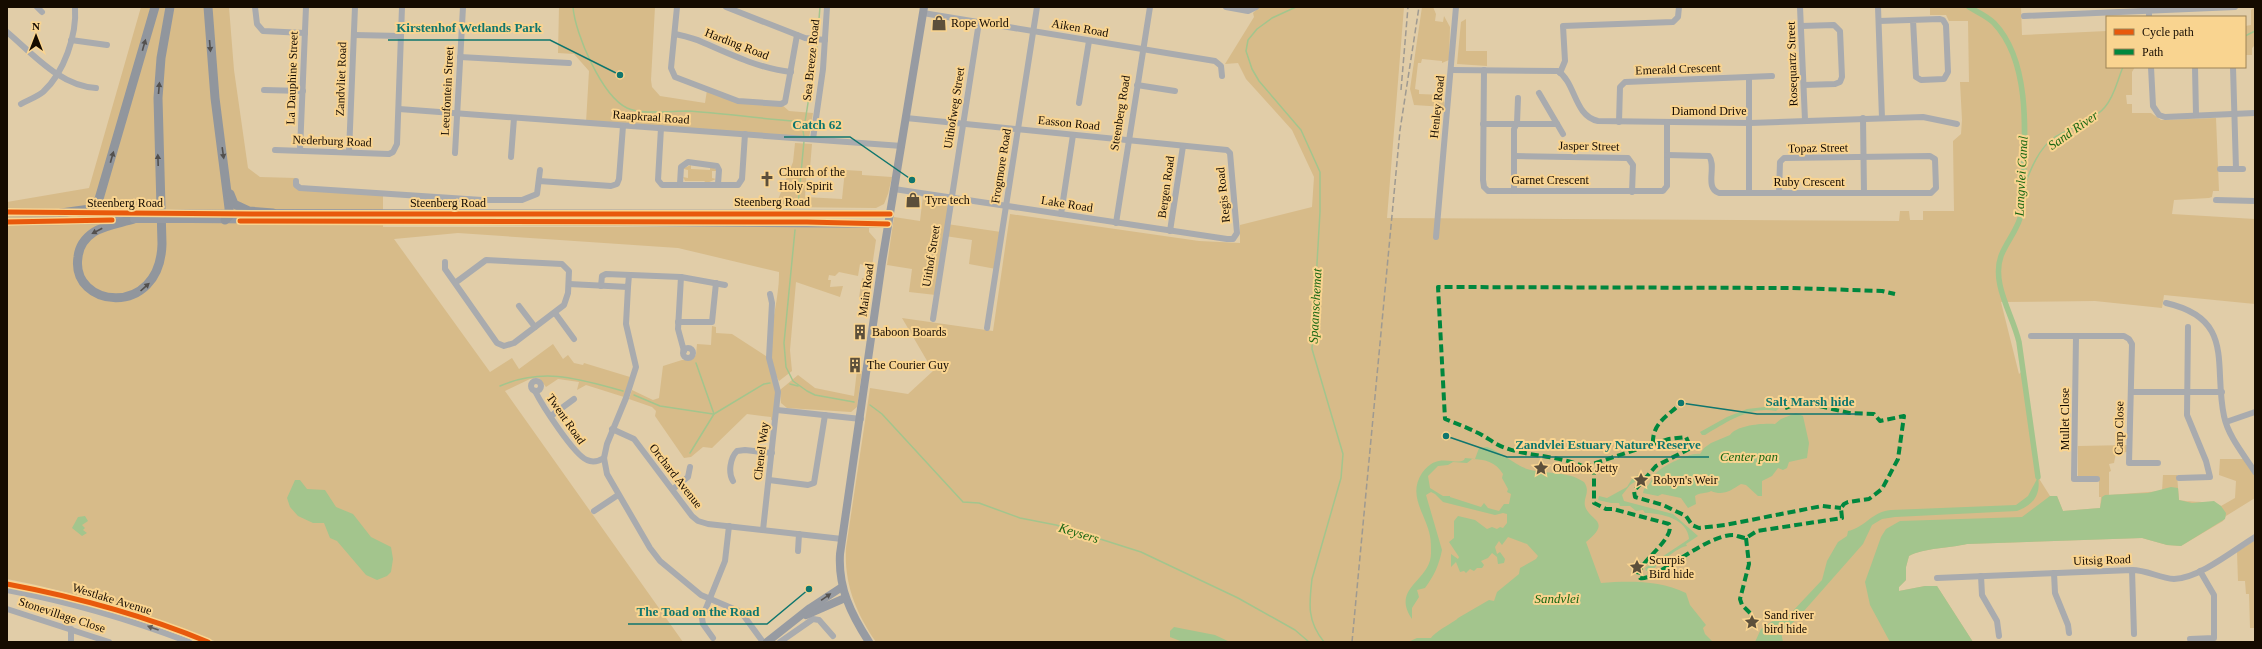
<svg xmlns="http://www.w3.org/2000/svg" width="2262" height="649" viewBox="0 0 2262 649" font-family="'Times New Roman',serif">
<style>
.green{fill:#d7bb89}
.water{fill:#a3c58d;fill-rule:evenodd}
.lines{fill:none;stroke-linecap:round;stroke-linejoin:round}
.stream{stroke:#a3c58d;stroke-width:1.5}
.canal{stroke:#a3c58d;stroke-width:5.5}
.minor{stroke:#a9abae;stroke-width:6}
.major{stroke:#979ba2;stroke-width:8}
.highway{stroke:#91969d;stroke-width:9}
.rail{stroke:#9f9a91;stroke-width:1.5;stroke-dasharray:6 3;stroke-linecap:butt}
.major-bridge{stroke:#979ba2;stroke-width:8}
.quiet{stroke:#00873e;stroke-width:4;stroke-dasharray:8 4;stroke-linecap:butt}
.cycleway-casing{stroke:#f9d490;stroke-width:8}
.cycleway{stroke:#e8590c;stroke-width:5}
.oneway{fill:#53504e}
.oneway2{fill:#565351}
.oneway3{fill:#5f5b57}
.labels{text-anchor:middle;dominant-baseline:central;stroke-width:4;stroke-linejoin:round;paint-order:stroke}
.poi-label{font-size:12px;fill:#150b00;stroke:#f9d490;text-anchor:start}
.street-label{font-size:12px;fill:#150b00;stroke:#f9d490}
.water-label{font-size:13px;font-style:italic;fill:#186611;stroke:#f9d490}
.leader{fill:none;stroke:#0f766e;stroke-width:1.5}
.callout-dot{fill:#0f766e;stroke:#f9d490;stroke-width:1.5}
.callout-label{font-size:13px;text-anchor:middle;font-weight:bold;fill:#0f766e;stroke:#f9d490;stroke-width:4;stroke-linejoin:round;paint-order:stroke}
</style>
<rect width="100%" height="100%" fill="#e1cda8"/>
<!-- green -->
<g class="green">
<path d="M141 7H229L234 70 248 168 260 177 296 178V185L383 194V227H869V232L876 240 872 267 860 264 858 276 839 272 835 276 829 275 828 280H831L830 287 843 286 840 297 796 282 790 350 792 371 779 381C760 348 780 307 779 272L678 248 458 233 394 239 490 372 512 358 519 369 553 344 563 359 568 355 574 363 583 365 584 363 630 377 624 397 586 385 577 390 579 382 558 379 546 387 539 378 530 379 505 391 683 642H217C149 615 79 593 7 579V202L89 188Z"/>
<polygon points="559,7 655,7 651,80 652,87 660,96 705,103 707,90 738,101 781,104 789,111 813,113 809,139 586,123 589,71 574,54 558,53"/>
<path d="M1259 7H1404L1387 218 1899 221 1900 211H1909L1910 220H1923V211H1954L1953 141 1961 134 1962 120 1960 82H1969L1968 21H1949L1946 15H1930V7H2021L2022 35 2107 31V67H2135L2132 72V95H2126L2127 104H2132V113H2151L2161 120 2216 118 2219 191H2213L2212 197 2209 198 2174 200 2172 214 2255 219V304L2164 295 2162 308 2095 301 2001 302 2019 374 2022 371 2038 477 2050 496H2057L2063 511 2100 508 2101 497H2099V478L2078 477V446L2129 445 2127 452 2116 453 2114 463 2109 464 2111 471 2109 472V495L2162 491 2163 475H2177L2179 500C2192 503 2213 500 2221 506L2235 498 2236 481 2219 475 2220 459H2242L2246 457 2255 472V498L2226 516 2223 521 2181 546 2167 545 2142 538 1967 544C1950 548 1924 548 1909 556L1906 567V580L1899 587V591L1925 586H1937L1973 642H876C856 613 844 584 846 548L870 388 908 394 933 371 902 318 993 331 1010 214 1199 241 1240 243V225L1312 207 1314 177 1292 130 1246 79 1238 63 1225 64 1254 17 1253 13Z"/>
<polygon points="1422,7 1433,7 1436,14 1435,21 1443,22 1444,16 1450,27 1449,60 1442,63 1442,61 1422,59 1421,63 1418,63 1415,89 1419,90 1419,94 1443,95 1445,107 1414,105 1410,89"/>
<polygon points="2255,7 2255,45 2252,48 2252,55 2245,55 2245,26 2251,25 2251,10"/>
<polygon points="1466,19 1466,51 1487,51 1487,66 1457,64 1461,22"/>
<polygon points="795,143 812,144 810,168 807,168 805,197 842,199 845,170 862,171 862,175 892,177 888,194 884,204 876,208 775,207 793,162"/>
<polygon points="691,165 691,169 710,170 710,166 713,166 717,171 712,171 712,178 716,179 707,183 704,181 685,181 683,177 688,178 688,170 684,169 684,168"/>
<polygon points="923,195 948,200 947,224 1001,232 996,269 969,264 972,240 945,236 936,295 909,292 912,269 887,265 894,217 920,221"/>
<polygon points="862,278 870,280 867,299 859,298"/>
<polygon points="712,326 716,327 716,333 732,334 769,358 777,385 775,421 771,420 771,417 747,414 712,448 703,447 691,457 684,458 655,416 656,411 652,407 629,399 632,390 653,400 659,398 663,366 682,360 691,360 696,355 697,344 711,345"/>
<polygon points="857,370 862,371 857,407 851,412 787,408 781,403 780,390 798,375 815,388 854,396"/>
<polygon points="2255,540 2255,628 2250,628 2249,594 2246,594 2245,581 2238,581 2237,552"/>
</g>
<!-- water -->
<g class="water">
<path d="M1774 406 1779 408 1776 411C1750 406 1727 422 1705 435H1702L1700 432 1727 417 1747 409Z"/>
<path d="M1796 413 1803 416 1809 443 1807 458 1789 462 1787 468 1783 470 1778 468 1772 476 1762 481V496H1758L1746 485 1741 484C1730 491 1723 496 1711 491 1706 494 1700 492 1695 496L1696 504 1688 508 1681 498 1662 494 1658 496 1643 493 1644 489C1650 486 1652 477 1657 472 1665 465 1691 452 1700 454L1704 448 1711 443 1730 435C1737 425 1763 423 1775 424L1781 419Z"/>
<path d="M1487 447C1501 452 1514 464 1527 469 1547 475 1566 470 1584 482 1591 492 1583 497 1585 506 1589 521 1613 520 1586 542L1601 583C1629 581 1659 580 1686 593L1690 605 1706 625 1703 628 1705 634 1713 642H1408L1417 638H1431C1438 629 1455 622 1458 618L1489 600 1494 601 1497 592 1519 574 1520 568 1536 559 1538 556 1527 544 1508 537 1502 545 1499 541 1495 547 1497 554 1500 552 1505 559 1504 563 1498 564 1497 557 1492 553 1488 558 1481 561 1484 565 1482 568H1477L1474 571 1470 569 1466 573 1464 571 1460 572 1456 562 1451 567V554L1458 559 1459 557 1449 542 1454 538V521L1458 516 1475 520 1487 529 1492 527 1497 529 1500 527 1503 528 1507 523V514L1503 513 1495 515 1443 502 1435 494 1431 492 1426 495 1442 550C1439 565 1434 576 1425 588L1417 590 1419 597 1412 608V619C1390 587 1432 581 1431 552 1431 547 1431 541 1430 536 1426 514 1407 496 1422 473 1438 451 1454 466 1464 460L1465 458 1475 459 1479 448ZM1472 459C1484 459 1496 462 1503 474L1502 478 1508 489 1507 492 1511 494 1509 504H1504L1499 511 1488 508 1484 503 1481 507 1450 497V496H1443L1430 488 1428 476 1438 466 1448 465 1453 462 1467 463Z"/>
<path d="M1638 475 1639 479 1630 485 1622 495 1624 501 1673 514 1698 536 1686 544 1687 546C1679 547 1663 559 1661 565L1658 564 1654 569 1646 571 1645 568 1689 539C1688 519 1661 513 1645 513L1643 510 1636 511 1630 506H1620L1619 503H1611L1598 500 1599 496 1607 498 1627 487 1632 479Z"/>
<path d="M2038 477C2041 494 2034 505 2017 511L1895 517 1882 519 1872 525 1863 544 1796 620 1781 632 1783 642H1755L1761 629 1774 620 1791 613 1822 580 1827 561 1838 542 1847 536 1848 531C1866 527 1871 512 1891 510L2016 505 2028 496Z"/>
<polygon points="295,480 300,480 307,489 325,490 336,507 353,514 371,537 391,547 393,559 391,572 387,576 377,580 366,575 337,541 330,538 324,523 313,523 298,516 290,507 287,498"/>
<path d="M2171 487 2178 488 2179 500 2192 503 2214 501 2221 506 2226 513 2225 519 2181 546 2167 545 2142 538 1967 544C1950 548 1924 548 1909 556L1906 567V580L1899 587V591L1925 586H1937L1973 642H1890L1870 605 1865 582 1881 537 1886 529 1900 521 2022 517 2050 496H2057L2063 511 2100 508 2102 497 2105 495 2148 493Z"/>
<polygon points="85,516 88,521 82,525 85,528 83,530 87,533 82,536 72,528 78,517"/>
<polygon points="1174,627 1215,635 1230,642 1183,642 1170,637 1170,631"/>
</g>
<g class="lines">
<!-- stream -->
<g class="stream">
<path d="M573 7C575 34 602 96 627 108 641 115 671 111 687 111 724 113 760 119 796 121L802 125 804 137"/>
<path d="M1296 7 1272 18 1257 29 1248 40 1246 51 1252 69 1259 81 1301 130 1320 172V212L1312 349 1343 454 1341 478 1312 579C1309 604 1307 621 1324 642"/>
<polyline points="818,31 820,7"/>
<polyline points="2245,36 2255,31"/>
<polyline points="804,128 817,47"/>
<path d="M2022 192C2029 174 2037 149 2055 137 2072 127 2093 121 2105 107 2115 95 2117 81 2123 67"/>
<polyline points="798,205 804,141"/>
<polyline points="795,230 784,343 786,367 793,381 807,391 815,395 854,402"/>
<polyline points="696,363 714,414"/>
<polyline points="790,384 798,386"/>
<path d="M500 386C544 367 579 379 623 391"/>
<polyline points="634,395 660,406 713,414"/>
<polyline points="870,405 882,414 963,502 979,503 1020,518 1056,525 1141,552 1238,598 1295,630 1309,642"/>
<polyline points="690,453 714,414 764,384 770,383"/>
</g>
<!-- canal -->
<path class="canal" d="M1969 7C1977 12 1987 16 1994 23 2036 67 2023 155 2022 211 2019 229 2007 240 2001 256 1991 284 2013 315 2019 342L2038 477"/>
<!-- minor -->
<g class="minor">
<polyline points="37,7 42,12"/>
<polyline points="255,7 257,24 263,31 305,33"/>
<polyline points="677,7 671,68 675,77 738,101 781,104 785,102 797,35"/>
<polyline points="726,7 805,38 825,40"/>
<polyline points="1226,7 1248,11 1256,7"/>
<polyline points="1800,7 1805,120"/>
<polyline points="1878,7 1882,118"/>
<polyline points="2149,7 2149,17"/>
<polyline points="923,13 1215,61 1221,66 1222,76"/>
<polyline points="2024,16 2235,7"/>
<polyline points="1879,21 1940,19 1943,20 1946,25 1948,72 1944,79 1921,80 1916,77 1913,20"/>
<polyline points="1801,26 1834,25 1840,31 1842,77 1840,82 1835,84 1804,85"/>
<path d="M7 32C33 54 60 86 96 88"/>
<path d="M675 34C684 36 694 38 702 42 729 54 761 69 791 72"/>
<polyline points="354,35 401,36"/>
<polyline points="71,40 107,45"/>
<polyline points="460,57 569,63"/>
<polyline points="2151,67 2153,106 2159,115 2165,117 2255,113"/>
<polyline points="2195,67 2196,115"/>
<polyline points="2233,67 2236,169"/>
<path d="M1451 70 1558 71C1576 83 1574 116 1598 121L1750 123 1923 117 1957 124"/>
<polyline points="1484,70 1483,180 1484,187 1488,191 1663,191 1667,186 1667,122"/>
<polyline points="1560,73 1565,61 1563,26 1673,22 1678,17 1679,7"/>
<polyline points="1749,77 1749,192"/>
<polyline points="1137,85 1175,91"/>
<polyline points="264,90 303,91"/>
<polyline points="1539,93 1563,134"/>
<polyline points="1079,103 1089,41"/>
<path d="M21 104C28 100 37 97 43 92 64 73 77 35 75 7"/>
<polyline points="399,109 902,146"/>
<polyline points="1863,118 1864,193"/>
<polyline points="1619,122 1620,87 1625,82 1772,76"/>
<polyline points="1483,124 1557,124"/>
<polyline points="661,128 658,180 662,185 738,185 742,179 745,134"/>
<polyline points="813,139 823,69 827,7"/>
<polyline points="275,150 389,154 393,152 397,144 402,7"/>
<polyline points="300,150 306,7"/>
<polyline points="349,152 355,7"/>
<polyline points="455,153 463,7"/>
<path d="M1667 155 1709 156C1717 166 1704 188 1719 193H1931L1936 188 1935 159 1930 156 1784 158 1780 162 1779 193"/>
<polyline points="1514,156 1628,158 1633,165 1632,192"/>
<polyline points="511,157 514,118"/>
<polyline points="2220,169 2243,169"/>
<polyline points="296,181 296,185 300,188 482,200 522,200 537,194 540,170"/>
<polyline points="539,181 611,186 617,184 619,179 623,126"/>
<polyline points="680,184 681,167 688,162 717,166 719,170 718,184"/>
<polyline points="894,189 1227,239 1233,239 1237,233 1230,153 1227,150 906,118"/>
<polyline points="1514,191 1514,129 1517,123 1518,98"/>
<polyline points="2216,200 2255,201"/>
<polyline points="1061,214 1073,135"/>
<polyline points="1116,223 1150,7"/>
<polyline points="1170,231 1183,146"/>
<polyline points="1436,237 1456,7"/>
<polyline points="445,262 445,269 497,343 504,346 514,343 564,305 568,293 569,271 562,264 486,260 455,283"/>
<polyline points="681,277 678,329 684,351"/>
<polyline points="569,284 628,287 629,275"/>
<polyline points="601,286 602,276 606,274 681,277 725,285"/>
<polyline points="628,287 626,324 636,367 626,398 607,444 604,458 607,474 650,548 660,561 701,595 741,612 763,642"/>
<path d="M2166 303C2236 319 2213 365 2224 416 2228 436 2244 455 2255 472"/>
<polyline points="519,306 535,327"/>
<polyline points="555,313 574,339"/>
<polyline points="933,319 979,22"/>
<polyline points="678,322 712,322 716,283"/>
<polyline points="987,328 1037,7"/>
<polyline points="2031,336 2124,336 2129,339 2132,344 2129,463 2158,463"/>
<polyline points="2076,336 2074,479 2097,479"/>
<circle cx="688" cy="353" r="5"/>
<circle cx="536" cy="386" r="5"/>
<path d="M535 391C542 405 574 455 587 460 593 463 599 461 604 458"/>
<polyline points="2131,392 2222,392"/>
<polyline points="777,410 861,419"/>
<polyline points="551,416 574,399"/>
<polyline points="2226,422 2255,412"/>
<polyline points="612,429 634,439 692,516 698,521 708,524 842,539"/>
<polyline points="2179,478 2210,477 2206,461 2187,415 2188,327"/>
<polyline points="769,480 808,485 814,483 825,415"/>
<path d="M733 481C728 473 730 458 737 451L745 450 772 453"/>
<polyline points="673,489 688,477 690,467"/>
<polyline points="594,511 618,495"/>
<polyline points="763,530 778,392 769,358 772,303 770,294"/>
<polyline points="798,551 799,534"/>
<polyline points="2132,570 2134,634"/>
<polyline points="2054,573 2055,593 2068,625 2069,633"/>
<polyline points="1981,576 1982,595 1997,621 1999,636"/>
<path d="M1937 578 2132 570C2147 570 2159 578 2174 579 2198 579 2234 550 2255 537"/>
<path d="M7 584C76 597 143 615 208 642"/>
<path d="M7 590C71 602 129 619 189 642"/>
<polyline points="7,609 109,642"/>
<polyline points="713,638 703,624 702,618 725,561 729,526"/>
<polyline points="2190,639 2214,638 2214,595 2200,571"/>
<polyline points="71,642 71,629"/>
<polyline points="780,642 813,619 819,620 833,636"/>
</g>
<!-- major -->
<g class="major">
<polyline points="7,212 66,213"/>
<polyline points="80,213 138,214"/>
<polyline points="189,213 255,214"/>
<polyline points="267,213 890,214"/>
<polyline points="191,219 888,224"/>
<polyline points="7,222 122,220"/>
<polyline points="806,615 845,598"/>
<polyline points="767,642 810,608 842,587"/>
<path d="M869 642C851 614 838 588 840 554L882 262 924 7"/>
</g>
<!-- highway -->
<g class="highway">
<polyline points="208,7 215,98 229,208 229,216 225,220"/>
<polyline points="230,194 234,204 249,211 273,213"/>
<polyline points="61,213 90,209 99,199 155,7"/>
<path d="M134 219C121 223 105 225 94 232 85 238 79 247 78 257 70 308 160 319 162 244L158 98 161 58 170 7"/>
</g>
<!-- rail -->
<g class="rail">
<polyline points="1401,90 1408,7"/>
<polyline points="1352,642 1400,130 1419,7"/>
</g>
<!-- major-bridge -->
<g class="major-bridge">
<polyline points="146,214 189,213"/>
<polyline points="134,219 191,219"/>
</g>
<!-- quiet -->
<g class="quiet">
<path d="M1785 408 1802 402 1849 413 1874 414 1880 421 1904 416 1898 459 1882 489 1869 499 1848 502 1844 504 1841 508 1842 518 1757 531 1746 538C1743 538 1738 536 1734 535 1706 534 1654 582 1640 578L1638 575C1639 562 1676 538 1669 524L1613 509H1606L1594 503V473C1570 455 1533 458 1506 448 1495 445 1486 436 1476 432 1466 427 1455 423 1445 419L1438 287 1792 288 1882 291 1895 294"/>
<path d="M1653 443C1652 423 1669 415 1681 403"/>
<polyline points="1583,467 1669,439 1686,437 1690,446 1689,449 1656,466 1634,491 1635,497 1663,505 1686,516 1692,525 1699,528 1725,525 1822,506 1841,508"/>
<polyline points="1746,538 1749,564 1740,599 1742,605 1751,614 1751,618"/>
</g>
<!-- cycleway casing -->
<g class="cycleway-casing">
<g id="cycleway">
<polyline points="7,212 252,214 890,214"/>
<polyline points="240,221 807,222 888,224"/>
<polyline points="7,222 112,220"/>
<path d="M7 584C76 597 143 615 208 642"/>
</g>
</g>
<!-- cycleway -->
<use href="#cycleway" class="cycleway"/>
</g>
<!-- one-way arrows -->
<defs><path id="oneway-solid" d="M-6-.8H1V-3.2L6.5 0L1 3.2V.8H-6Z"/></defs>
<g class="oneway">
<use href="#oneway-solid" transform="translate(144 45) rotate(-74)"/>
<use href="#oneway-solid" transform="translate(210 46) rotate(85)"/>
<use href="#oneway-solid" transform="translate(159 88) rotate(-85)"/>
<use href="#oneway-solid" transform="translate(223 153) rotate(82)"/>
<use href="#oneway-solid" transform="translate(112 157) rotate(-74)"/>
<use href="#oneway-solid" transform="translate(158 160) rotate(-92)"/>
<use href="#oneway-solid" transform="translate(97 231) rotate(152)"/>
<use href="#oneway-solid" transform="translate(145 287) rotate(-42)"/>
</g>
<use class="oneway2" href="#oneway-solid" transform="translate(826 597) rotate(-34)"/>
<use class="oneway3" href="#oneway-solid" transform="translate(153 628) rotate(-160)"/>
<!-- icons -->
<defs>
<g id="shop-bare" transform="scale(1.2)"><path d="M-5-2.5h2.3a2.7 3.5 0 0 1 5.4 0H5L5.5 6h-11ZM-1.5-2.5h3a1.5 2.3 0 0 0-3 0Z" fill="#5c4f3b" stroke="#f9d490" stroke-width="2.5" paint-order="stroke"/></g>
<g id="church-bare" transform="scale(1.2)"><path d="M-1.2-6h2.4v3.5h3.3v2.4h-3.3V6h-2.4V-.1h-3.3v-2.4h3.3Z" fill="#5c4f3b" stroke="#f9d490" stroke-width="2.5" paint-order="stroke"/></g>
<g id="building-bare" transform="scale(1.2)"><path d="M-4-6H4V6H1V3H-1V6H-4ZM-2.5-4.3h1.7v1.8h-1.7ZM.8-4.3h1.7v1.8H.8ZM-2.5-1h1.7V.8h-1.7ZM.8-1h1.7V.8H.8Z" fill="#5c4f3b" stroke="#f9d490" stroke-width="2.5" paint-order="stroke"/></g>
<g id="sight-bare" transform="scale(1.2)"><path d="M0-6L1.8-2.2L6-1.7L2.9 1.2L3.7 5.4L0 3.3L-3.7 5.4L-2.9 1.2L-6-1.7L-1.8-2.2Z" fill="#5c4f3b" stroke="#f9d490" stroke-width="2.5" paint-order="stroke"/></g>
</defs>
<g fill-rule="evenodd">
<use href="#shop-bare" x="939" y="23"/>
<use href="#church-bare" x="767" y="179"/>
<use href="#shop-bare" x="913" y="200"/>
<use href="#building-bare" x="860" y="332"/>
<use href="#building-bare" x="855" y="365"/>
<use href="#sight-bare" x="1541" y="468"/>
<use href="#sight-bare" x="1641" y="480"/>
<use href="#sight-bare" x="1637" y="567"/>
<use href="#sight-bare" x="1752" y="622"/>
</g>
<g class="labels">
<!-- poi labels -->
<g class="poi-label">
<text x="951" y="23">Rope World</text>
<text x="779" y="172">Church of the<tspan x="779" dy="14">Holy Spirit</tspan></text>
<text x="925" y="200">Tyre tech</text>
<text x="872" y="332">Baboon Boards</text>
<text x="867" y="365">The Courier Guy</text>
<text x="1553" y="468">Outlook Jetty</text>
<text x="1653" y="480">Robyn's Weir</text>
<text x="1649" y="560">Scurpis<tspan x="1649" dy="14">Bird hide</tspan></text>
<text x="1764" y="615">Sand river<tspan x="1764" dy="14">bird hide</tspan></text>
</g>
<!-- street labels -->
<g class="street-label">
<text transform="translate(1080 28) rotate(10)">Aiken Road</text>
<text transform="translate(737 44) rotate(21)">Harding Road</text>
<text transform="translate(811 60) rotate(-84)">Sea Breeze Road</text>
<text transform="translate(1792 64) rotate(-92)">Rosequartz Street</text>
<text transform="translate(1678 69) rotate(-2)">Emerald Crescent</text>
<text transform="translate(292 78) rotate(-88)">La Dauphine Street</text>
<text transform="translate(341 79) rotate(-88)">Zandvliet Road</text>
<text transform="translate(447 91) rotate(-87)">Leeufontein Street</text>
<text transform="translate(1437 107) rotate(-84)">Henley Road</text>
<text transform="translate(954 108) rotate(-81)">Uithofweg Street</text>
<text x="1709" y="111">Diamond Drive</text>
<text transform="translate(1120 113) rotate(-81)">Steenberg Road</text>
<text transform="translate(651 117) rotate(4)">Raapkraal Road</text>
<text transform="translate(1069 123) rotate(6)">Easson Road</text>
<text transform="translate(332 141) rotate(2)">Nederburg Road</text>
<text transform="translate(1589 146) rotate(1)">Jasper Street</text>
<text transform="translate(1818 148) rotate(-1)">Topaz Street</text>
<text transform="translate(1001 166) rotate(-81)">Frogmore Road</text>
<text x="1550" y="180">Garnet Crescent</text>
<text x="1809" y="182">Ruby Crescent</text>
<text transform="translate(1166 187) rotate(-82)">Bergen Road</text>
<text transform="translate(1223 195) rotate(-96)">Regis Road</text>
<text x="772" y="202">Steenberg Road</text>
<text x="125" y="203">Steenberg Road</text>
<text x="448" y="203">Steenberg Road</text>
<text transform="translate(1067 204) rotate(9)">Lake Road</text>
<text transform="translate(931 256) rotate(-81)">Uithof Street</text>
<text transform="translate(866 290) rotate(-82)">Main Road</text>
<text transform="translate(566 419) rotate(55)">Twent Road</text>
<text transform="translate(2065 419) rotate(-90)">Mullet Close</text>
<text transform="translate(2119 428) rotate(-89)">Carp Close</text>
<text transform="translate(761 451) rotate(-83)">Chenel Way</text>
<text transform="translate(676 476) rotate(52)">Orchard Avenue</text>
<text transform="translate(2102 560) rotate(-2)">Uitsig Road</text>
<text transform="translate(112 599) rotate(17)">Westlake Avenue</text>
<text transform="translate(62 615) rotate(18)">Stonevillage Close</text>
</g>
<!-- water labels -->
<g class="water-label">
<text transform="translate(2073 130) rotate(-35)">Sand River</text>
<text transform="translate(2021 176) rotate(-87)">Langvlei Canal</text>
<text transform="translate(1315 306) rotate(-87)">Spaanschemat</text>
<text x="1749" y="456">Center pan</text>
<text transform="translate(1079 533) rotate(17)">Keysers</text>
<text x="1557" y="598">Sandvlei</text>
</g>
</g>
<!-- callouts -->
<path class="leader" d="M620 75L550 40H388M912 180L850 137H784M1681 403L1757 414H1862M1446 436L1507 457H1709M809 589L767 624H628"/>
<g class="callout-dot">
<circle cx="620" cy="75" r="4"/>
<circle cx="912" cy="180" r="4"/>
<circle cx="1681" cy="403" r="4"/>
<circle cx="1446" cy="436" r="4"/>
<circle cx="809" cy="589" r="4"/>
</g>
<g class="callout-label">
<text x="469" y="32">Kirstenhof Wetlands Park</text>
<text x="817" y="129">Catch 62</text>
<text x="1810" y="406">Salt Marsh hide</text>
<text x="1608" y="449">Zandvlei Estuary Nature Reserve</text>
<text x="698" y="616">The Toad on the Road</text>
</g>
<!-- border -->
<rect width="2262" height="649" fill="none" stroke="#150b00" stroke-width="16"/>
<!-- legend -->
<rect x="2106" y="16" width="140" height="52" fill="#f9d490" stroke="#9e8456"/>
<rect x="2114" y="29" width="20" height="6" fill="#e8590c" stroke="#9e8456"/>
<text x="2142" y="36" font-size="12" fill="#150b00">Cycle path</text>
<rect x="2114" y="49" width="20" height="6" fill="#00873e" stroke="#9e8456"/>
<text x="2142" y="56" font-size="12" fill="#150b00">Path</text>
<!-- north arrow -->
<g transform="translate(36 36)" stroke="#f9d490" stroke-width="3" paint-order="stroke">
<path d="M0-3L7 15L0 10L-7 15Z" fill="#150b00"/>
<text y="-6" font-size="11" font-weight="bold" text-anchor="middle" fill="#150b00">N</text>
</g>
</svg>
